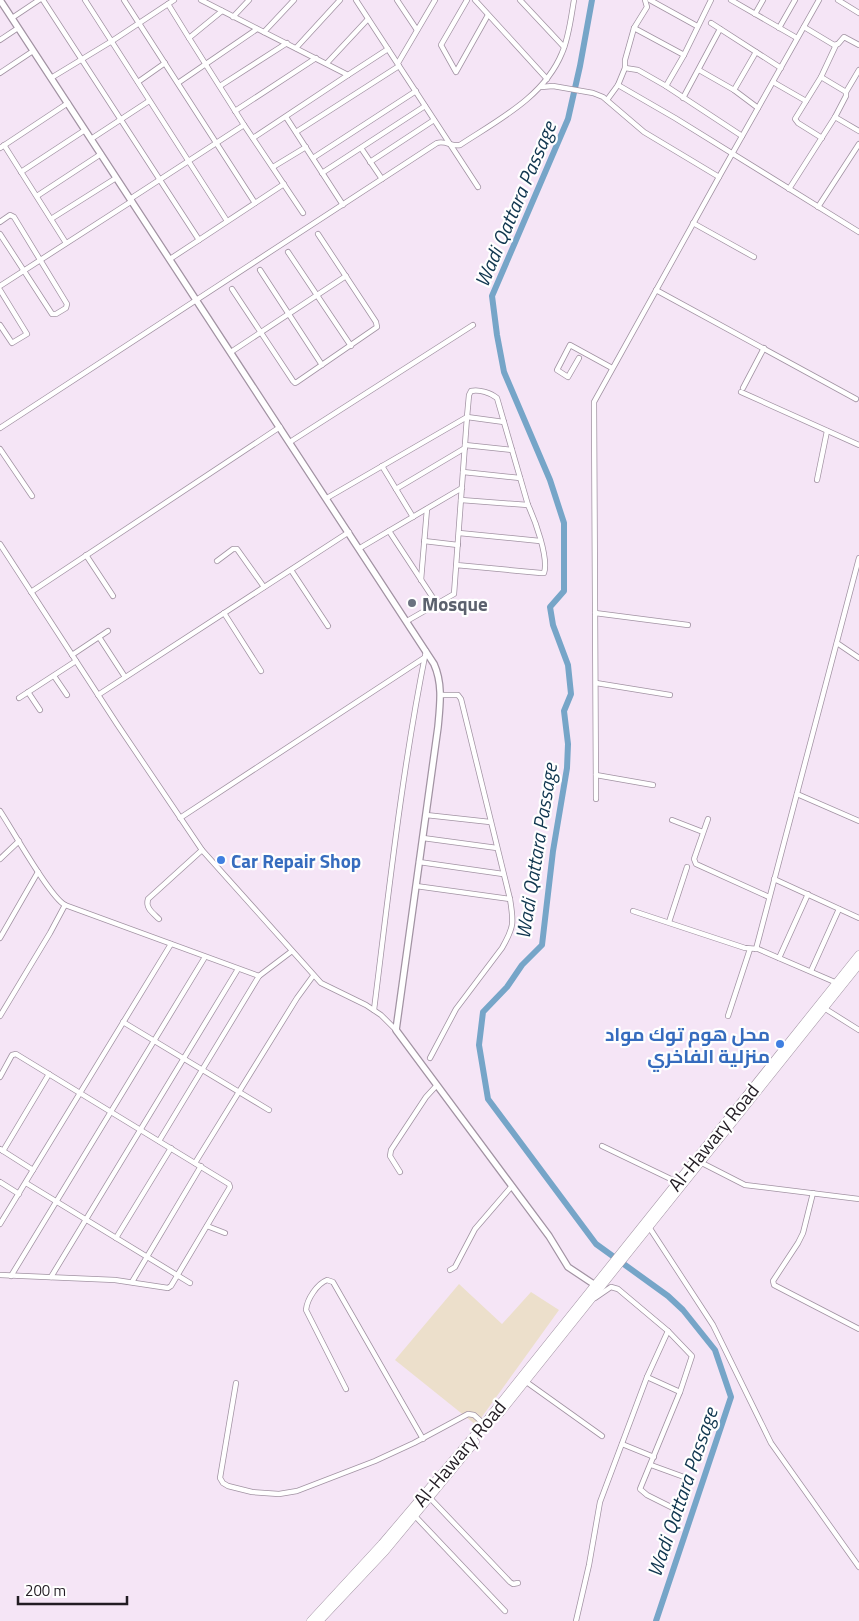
<svg xmlns="http://www.w3.org/2000/svg" width="859" height="1621" viewBox="0 0 859 1621" font-family="'Titillium Web',Cairo,sans-serif">
<style>
.industrial{fill:#ecdfcb}
.lines{fill:none;stroke-linecap:round;stroke-linejoin:round}
.river{stroke:#76a5c8;stroke-width:6}
.street-casing{stroke:#a293a3;stroke-width:6}
.secondary-casing{stroke:#a293a3;stroke-width:8}
.highway-casing{stroke:#a293a3;stroke-width:9}
.street{stroke:#fff;stroke-width:4.5}
.secondary{stroke:#fff;stroke-width:5.5}
.highway{stroke:#fff;stroke-width:8}
.worship-dot{fill:#6b7280;stroke:#fff;stroke-width:2}
.shop-dot{fill:#3f7fe0;stroke:#fff;stroke-width:2}
.labels{text-anchor:middle;dominant-baseline:central;stroke-width:4.5;stroke-linejoin:round;paint-order:stroke}
.worship-label{font-size:19px;font-weight:bold;fill:#5b616d;stroke:#fff;text-anchor:start}
.shop-label{font-size:19px;font-weight:bold;fill:#366cbe;stroke:#fff;text-anchor:start}
.street-label{font-size:19px;fill:#221c23;stroke:#fff}
.water-label{font-size:20px;font-style:italic;fill:#10364f;stroke:#fff}
</style>
<rect width="100%" height="100%" fill="#f5e5f6"/>
<!-- industrial -->
<polygon class="industrial" points="459,1284 502,1324 531,1292 559,1310 476,1425 395,1360"/>
<g class="lines">
<!-- river -->
<polyline class="river" points="592,0 580,66 568,119 492,296 497,335 504,372 550,480 564,523 564,591 550,607 553,625 568,665 571,694 564,711 568,744 567,768 553,851 542,945 522,965 507,987 483,1012 479,1045 488,1099 596,1244 668,1296 683,1310 715,1350 731,1397 656,1621"/>
<!-- street casing -->
<g class="street-casing">
<g id="street">
<polyline points="43,0 199,240 284,184"/>
<polyline points="85,0 227,221"/>
<polyline points="124,0 255,203"/>
<polyline points="201,0 348,75 388,49"/>
<polyline points="356,0 478,187"/>
<polyline points="397,0 417,30"/>
<polyline points="467,0 441,45 456,72 488,15"/>
<polyline points="475,0 547,79"/>
<polyline points="520,0 564,47"/>
<polyline points="650,0 697,26"/>
<polyline points="731,0 797,38"/>
<polyline points="838,0 859,13"/>
<polyline points="168,4 189,38"/>
<polyline points="755,14 763,0"/>
<polyline points="233,17 249,0"/>
<polyline points="12,18 39,0"/>
<polyline points="711,23 781,68"/>
<polyline points="804,27 834,45 838,44 844,37 859,45"/>
<polyline points="634,28 684,55"/>
<polyline points="779,28 795,0"/>
<polyline points="264,32 294,0"/>
<polyline points="0,40 18,28"/>
<polyline points="296,48 340,0"/>
<polyline points="327,63 368,19"/>
<polyline points="398,63 435,0"/>
<polyline points="625,68 638,70 666,86 742,136"/>
<polyline points="699,70 734,90 758,108"/>
<polyline points="0,73 33,51"/>
<polyline points="821,77 846,92"/>
<polyline points="51,78 112,41 174,0"/>
<polyline points="138,82 165,63"/>
<polyline points="773,82 806,101"/>
<polyline points="178,83 257,29"/>
<polyline points="618,85 675,118 859,232"/>
<polyline points="220,86 287,43"/>
<polyline points="666,86 684,55 711,0"/>
<polyline points="541,87 553,86 593,93 603,97 644,132 719,177 819,0"/>
<polyline points="734,90 756,52"/>
<polyline points="683,98 720,29"/>
<polyline points="607,100 618,85 625,68 625,60 634,28 647,7 645,0"/>
<polyline points="235,111 316,58"/>
<polyline points="286,117 343,205"/>
<polyline points="835,117 859,131"/>
<polyline points="244,125 303,213"/>
<polyline points="296,132 399,66"/>
<polyline points="253,138 348,75"/>
<polyline points="822,138 798,123 795,119 821,77 836,45"/>
<polyline points="91,139 149,101"/>
<polyline points="4,145 66,243"/>
<polyline points="0,148 68,103"/>
<polyline points="361,148 382,179"/>
<polyline points="313,158 416,91"/>
<polyline points="370,162 434,120"/>
<polyline points="273,167 306,147"/>
<polyline points="21,172 85,130"/>
<polyline points="322,173 425,106"/>
<polyline points="789,189 835,117 846,96 846,92 859,70"/>
<polyline points="37,196 101,154"/>
<polyline points="130,199 244,125 189,38 222,11"/>
<polyline points="818,207 859,144"/>
<polyline points="51,219 116,178"/>
<polyline points="0,222 10,215 14,217 67,304 66,308 56,314 52,314 0,234"/>
<polyline points="693,223 754,257"/>
<polyline points="288,252 351,346"/>
<polyline points="170,259 199,240"/>
<polyline points="260,270 322,365"/>
<polyline points="0,286 132,201"/>
<polyline points="232,289 293,381 295,383 297,382 377,327 376,322 318,234"/>
<polyline points="0,290 27,334 12,343 0,325"/>
<polyline points="656,290 856,399"/>
<polyline points="231,352 346,276"/>
<polyline points="579,358 568,377 557,370 570,345 612,368"/>
<polyline points="743,388 764,348"/>
<polyline points="741,392 859,445"/>
<path d="M0 428 437 143C445 140 452 147 460 145 498 120 544 97 562 53 569 37 571 17 574 0"/>
<polyline points="290,442 473,325"/>
<polyline points="465,445 512,450"/>
<polyline points="0,449 32,496"/>
<polyline points="382,466 413,517"/>
<polyline points="463,472 520,478"/>
<polyline points="817,480 827,431"/>
<polyline points="396,489 465,448"/>
<polyline points="327,498 467,417 504,422"/>
<polyline points="461,500 528,505"/>
<polyline points="389,531 437,604"/>
<polyline points="459,533 540,541"/>
<polyline points="424,541 458,545"/>
<polyline points="0,544 117,724 202,850 321,983 366,1005 381,1015 396,1030"/>
<polyline points="360,548 462,488"/>
<polyline points="86,555 113,596"/>
<polyline points="217,561 233,549 237,549 264,587"/>
<polyline points="291,570 328,626"/>
<polyline points="421,580 427,509"/>
<polyline points="31,592 280,427"/>
<polyline points="224,613 261,671"/>
<polyline points="595,613 688,625"/>
<path d="M407 621 454 594 467 417 469 395 471 391C479 389 491 393 497 398L528 505C535 520 549 558 544 573H541L456 565"/>
<polyline points="99,637 108,631"/>
<polyline points="837,643 859,658"/>
<polyline points="72,655 99,637 125,677"/>
<polyline points="54,676 67,695"/>
<polyline points="596,683 670,695"/>
<polyline points="28,692 40,710"/>
<polyline points="98,695 349,532"/>
<polyline points="19,698 76,661"/>
<polyline points="596,775 653,785"/>
<polyline points="797,794 859,821"/>
<polyline points="596,799 594,402 719,177"/>
<path d="M0 811C12 829 50 897 65 905L259 976 292 951"/>
<polyline points="426,815 490,822"/>
<polyline points="180,818 424,658"/>
<polyline points="708,819 694,859 696,864 769,897"/>
<polyline points="672,820 703,832"/>
<polyline points="423,838 497,848"/>
<polyline points="0,859 19,841"/>
<polyline points="419,862 503,874"/>
<polyline points="774,879 859,918"/>
<polyline points="416,886 510,899"/>
<polyline points="633,911 745,948 758,949 837,983"/>
<path d="M159 919C153 913 145 908 148 899L202 850"/>
<polyline points="669,922 687,867"/>
<polyline points="0,938 38,872"/>
<polyline points="756,949 859,558"/>
<polyline points="779,958 808,894"/>
<polyline points="811,971 839,909"/>
<polyline points="824,1008 859,1030"/>
<path d="M374 1010C389 890 402 770 426 651"/>
<polyline points="0,1016 50,933 65,905"/>
<polyline points="728,1016 750,949"/>
<polyline points="123,1022 269,1110"/>
<path d="M430 1058 456 1009 502 948C514 927 514 923 510 899L461 699 458 695H441"/>
<polyline points="0,1077 12,1055 16,1054 229,1184 230,1187 171,1286 168,1288 115,1280 0,1275"/>
<polyline points="159,1141 259,976"/>
<polyline points="602,1146 677,1182"/>
<polyline points="0,1149 33,1170"/>
<polyline points="3,1151 49,1074"/>
<polyline points="700,1162 745,1185 859,1199"/>
<polyline points="195,1163 297,998 313,976"/>
<polyline points="400,1172 390,1156 391,1150 426,1097 437,1085"/>
<polyline points="0,1182 19,1194"/>
<polyline points="26,1183 190,1283"/>
<polyline points="813,1193 803,1233 798,1243 773,1281 774,1285 859,1329"/>
<polyline points="0,1224 171,944"/>
<polyline points="207,1226 225,1233"/>
<polyline points="649,1227 713,1325 771,1443 859,1567"/>
<polyline points="116,1238 171,1148"/>
<polyline points="450,1270 455,1267 475,1229 512,1186"/>
<polyline points="11,1276 205,957"/>
<polyline points="51,1277 238,969"/>
<polyline points="132,1282 201,1166"/>
<polyline points="595,1298 611,1287 618,1289 668,1331 692,1356 680,1392 640,1489 647,1495 677,1510 680,1506 688,1484 688,1480 684,1477 651,1465"/>
<polyline points="647,1377 680,1392"/>
<polyline points="525,1381 602,1436"/>
<polyline points="236,1383 220,1478 223,1483 228,1486 252,1492 279,1494 297,1491 375,1461 414,1443 468,1414 474,1415 484,1424"/>
<path d="M346 1389 306 1310C307 1299 317 1284 327 1280L333 1282 423 1439"/>
<polyline points="622,1444 654,1457"/>
<polyline points="430,1498 510,1582 513,1584 518,1583"/>
<polyline points="415,1516 505,1611"/>
<polyline points="576,1621 589,1565 600,1502 647,1377 668,1331"/>
</g>
</g>
<!-- secondary casing -->
<g class="secondary-casing">
<path id="secondary" d="M0 0 434 664C443 684 440 705 438 727L396 1030 549 1236 568 1267 595 1285"/>
</g>
<!-- highway casing -->
<g class="highway-casing">
<g id="highway">
<polyline points="499,1414 859,964"/>
<polyline points="311,1621 382,1544 484,1424 859,955"/>
<polyline points="319,1621 385,1551 475,1442"/>
</g>
</g>
<!-- street -->
<use href="#street" class="street"/>
<!-- secondary -->
<use href="#secondary" class="secondary"/>
<!-- highway -->
<use href="#highway" class="highway"/>
</g>
<!-- markers -->
<circle class="worship-dot" cx="412" cy="603" r="5"/>
<g class="shop-dot">
<circle cx="221" cy="860" r="5"/>
<circle cx="780" cy="1044" r="5"/>
</g>
<g class="labels">
<!-- worship labels -->
<g class="worship-label">
<text x="422" y="603">Mosque</text>
</g>
<!-- shop labels -->
<g class="shop-label">
<text x="231" y="860">Car Repair Shop</text>
<text x="770" y="1033" text-anchor="end">محل هوم توك مواد<tspan x="770" dy="22">منزلية الفاخري</tspan></text>
</g>
<!-- street labels -->
<g class="street-label">
<text transform="translate(713 1137) rotate(-51)">Al-Hawary Road</text>
<text transform="translate(459 1453) rotate(-50)">Al-Hawary Road</text>
</g>
<!-- water labels -->
<g class="water-label">
<text transform="translate(515 204) rotate(-67)">Wadi Qattara Passage</text>
<text transform="translate(536 851) rotate(-81)">Wadi Qattara Passage</text>
<text transform="translate(682 1492) rotate(-71)">Wadi Qattara Passage</text>
</g>
</g>
<!-- scale -->
<path d="M18 1596v8h109v-8" fill="none" stroke="#221c23" stroke-width="2.5"/>
<text x="25" y="1596" font-size="15" fill="#221c23" stroke="#ffffff" stroke-width="4" paint-order="stroke">200 m</text>
</svg>
